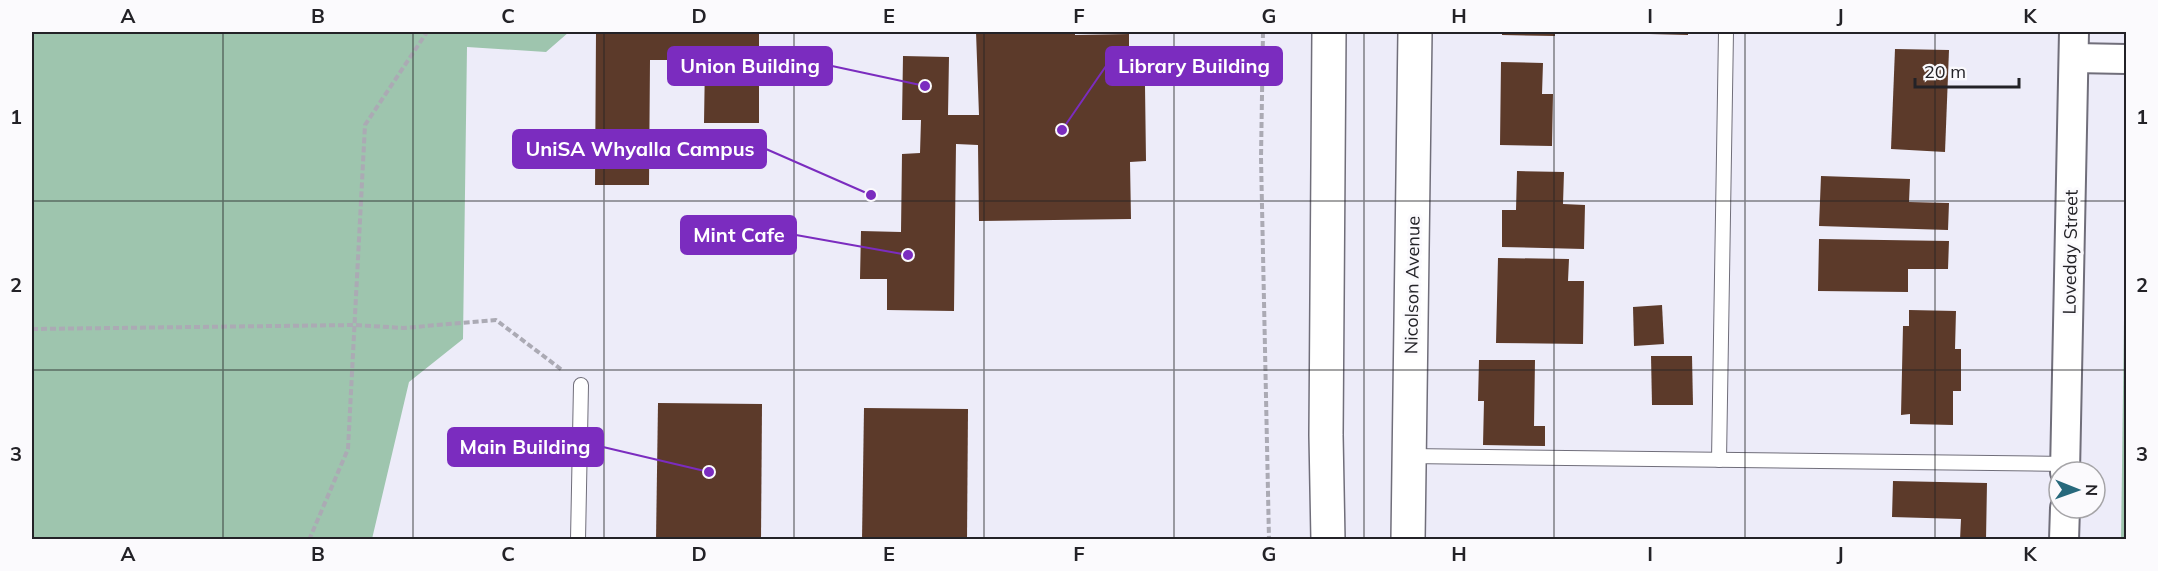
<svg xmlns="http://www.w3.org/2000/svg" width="2158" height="571" viewBox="0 0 2158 571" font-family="Mulish,sans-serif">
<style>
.green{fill:#9ec5ae}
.building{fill:#5c3a2a}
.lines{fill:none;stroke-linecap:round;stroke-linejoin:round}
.lane-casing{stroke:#706e7a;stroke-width:16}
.street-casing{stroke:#706e7a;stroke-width:32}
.secondary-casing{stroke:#706e7a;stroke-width:36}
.path{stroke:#abaab4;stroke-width:4;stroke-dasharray:6 3;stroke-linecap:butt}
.lane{stroke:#fff;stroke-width:14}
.street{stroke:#fff;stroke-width:28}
.secondary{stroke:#fff;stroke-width:33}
.grid{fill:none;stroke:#232227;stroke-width:1.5;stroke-opacity:0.55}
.labels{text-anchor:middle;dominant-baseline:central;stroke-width:6;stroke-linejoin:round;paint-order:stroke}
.street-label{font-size:18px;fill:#232227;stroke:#fbfafd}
.leader{fill:none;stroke:#7b2cbf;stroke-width:2}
.callout-dot{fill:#7b2cbf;stroke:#fbfafd;stroke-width:2}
.callout{fill:#7b2cbf;stroke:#7b2cbf;stroke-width:2}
.callout-label{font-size:20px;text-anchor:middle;font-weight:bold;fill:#fff}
.neatline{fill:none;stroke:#232227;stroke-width:2}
.grid-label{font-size:20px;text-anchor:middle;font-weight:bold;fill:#232227}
</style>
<rect width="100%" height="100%" fill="#edecf9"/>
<!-- green -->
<g class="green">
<polygon points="32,32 569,32 546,52 467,47 463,339 409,382 372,539 32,539"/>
<polygon points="2124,319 2126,319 2126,539 2121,540"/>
</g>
<!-- building -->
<g class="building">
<polygon points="596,32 759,32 759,123 704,123 705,60 650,60 649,185 595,185"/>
<polygon points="976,32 1075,32 1075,35 1129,34 1129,86 1145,86 1146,161 1130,162 1131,219 979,221 978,145 956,144 954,311 887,310 887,279 860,279 861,231 901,232 902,154 920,153 921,120 902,120 903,56 949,57 948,115 979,115"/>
<polygon points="1502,32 1555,32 1555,36 1502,35"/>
<polygon points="1649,32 1688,32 1688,35 1649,34"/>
<polygon points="1895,49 1949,50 1945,152 1891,149"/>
<polygon points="1501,62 1543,63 1542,94 1553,94 1552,146 1500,145"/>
<polygon points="1517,171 1564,172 1563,204 1585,205 1584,249 1502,247 1502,210 1516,210"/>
<polygon points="1821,176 1910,179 1909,202 1949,203 1948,230 1819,226"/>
<polygon points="1819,239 1949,241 1948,269 1908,269 1908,292 1818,291"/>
<polygon points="1498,258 1569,259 1568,281 1584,281 1583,344 1496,343"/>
<polygon points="1662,305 1664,344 1634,346 1633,307"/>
<polygon points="1909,310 1956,311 1955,349 1961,349 1961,391 1953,391 1953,425 1910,424 1910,414 1901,415 1903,326 1909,326"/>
<polygon points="1651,356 1692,356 1693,405 1652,405"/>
<polygon points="1479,360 1535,360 1534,426 1545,426 1545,446 1483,445 1484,401 1478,401"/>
<polygon points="658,403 762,404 761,540 656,540"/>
<polygon points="864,408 968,409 967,540 862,540"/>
<polygon points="1893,481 1987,483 1986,540 1960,540 1961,519 1892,517"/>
</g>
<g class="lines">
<!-- lane casing -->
<g class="lane-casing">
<g id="lane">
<polyline points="1409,456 2065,464"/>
<polyline points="1719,460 1726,32"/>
<polyline points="578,540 581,385"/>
</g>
</g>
<!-- street casing -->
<g class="street-casing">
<g id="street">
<polyline points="2074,58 2126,59"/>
<polyline points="2065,472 2074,32"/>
<polyline points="2064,540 2065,508"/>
</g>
</g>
<!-- secondary casing -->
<g class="secondary-casing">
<g id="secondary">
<polyline points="1328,540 1326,435 1329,32"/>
<polyline points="1408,540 1415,32"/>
</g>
</g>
<!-- path -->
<g class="path">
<polyline points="1263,32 1261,158 1269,540"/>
<polyline points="32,329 355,325 403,328 496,320 562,370"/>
<polyline points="309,540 348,449 365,125 427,32"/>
</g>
<!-- lane -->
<use href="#lane" class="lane"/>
<!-- street -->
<use href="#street" class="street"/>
<!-- secondary -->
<use href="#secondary" class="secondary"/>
</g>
<!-- grid -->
<path class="grid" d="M223 32V540M413 32V540M604 32V540M794 32V540M984 32V540M1174 32V540M1364 32V540M1554 32V540M1745 32V540M1935 32V540M32 201H2126M32 370H2126"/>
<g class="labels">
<!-- street labels -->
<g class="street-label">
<text transform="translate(2070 252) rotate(-89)">Loveday Street</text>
<text transform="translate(1412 285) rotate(-89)">Nicolson Avenue</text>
</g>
</g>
<!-- callouts -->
<path class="leader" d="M925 86L832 66M1062 130L1106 66M871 195L766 149M908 255L796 235M709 472L603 447"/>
<g class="callout-dot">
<circle cx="925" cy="86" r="6"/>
<circle cx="1062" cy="130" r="6"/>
<circle cx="871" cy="195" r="6"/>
<circle cx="908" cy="255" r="6"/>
<circle cx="709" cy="472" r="6"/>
</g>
<g class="callout">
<rect x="668" y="47" width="164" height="38" rx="6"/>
<rect x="1106" y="47" width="176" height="38" rx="6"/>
<rect x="513" y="130" width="253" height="38" rx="6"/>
<rect x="681" y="216" width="115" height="38" rx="6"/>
<rect x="448" y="428" width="155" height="38" rx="6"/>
</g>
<g class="callout-label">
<text x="750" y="73">Union Building</text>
<text x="1194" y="73">Library Building</text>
<text x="640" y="156">UniSA Whyalla Campus</text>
<text x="739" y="242">Mint Cafe</text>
<text x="525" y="454">Main Building</text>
</g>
<!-- border -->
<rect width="2158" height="571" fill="none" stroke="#fbfafd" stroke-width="66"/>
<!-- north arrow -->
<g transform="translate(2077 490) rotate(91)"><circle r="28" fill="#fbfafd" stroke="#a5a4a7" stroke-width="1.5"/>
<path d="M0-4.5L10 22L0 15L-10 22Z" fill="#27697c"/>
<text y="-9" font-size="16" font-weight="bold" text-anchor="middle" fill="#232227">N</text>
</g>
<!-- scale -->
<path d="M1915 78v9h104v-9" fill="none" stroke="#232227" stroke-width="3"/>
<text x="1924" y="78" font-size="18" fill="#232227" stroke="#fbfafd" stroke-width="4.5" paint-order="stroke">20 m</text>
<rect x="33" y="33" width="2092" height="505" class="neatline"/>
<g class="grid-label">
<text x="128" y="23">A</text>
<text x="318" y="23">B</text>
<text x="508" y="23">C</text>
<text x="699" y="23">D</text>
<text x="889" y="23">E</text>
<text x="1079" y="23">F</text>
<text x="1269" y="23">G</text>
<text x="1459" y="23">H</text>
<text x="1650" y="23">I</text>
<text x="1840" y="23">J</text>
<text x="2030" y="23">K</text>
<text x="16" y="124">1</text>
<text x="2142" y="124">1</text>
<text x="16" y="292">2</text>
<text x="2142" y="292">2</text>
<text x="16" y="461">3</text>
<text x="2142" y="461">3</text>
<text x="128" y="561">A</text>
<text x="318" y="561">B</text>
<text x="508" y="561">C</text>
<text x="699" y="561">D</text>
<text x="889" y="561">E</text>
<text x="1079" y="561">F</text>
<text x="1269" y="561">G</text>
<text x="1459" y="561">H</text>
<text x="1650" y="561">I</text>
<text x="1840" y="561">J</text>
<text x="2030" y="561">K</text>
</g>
</svg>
